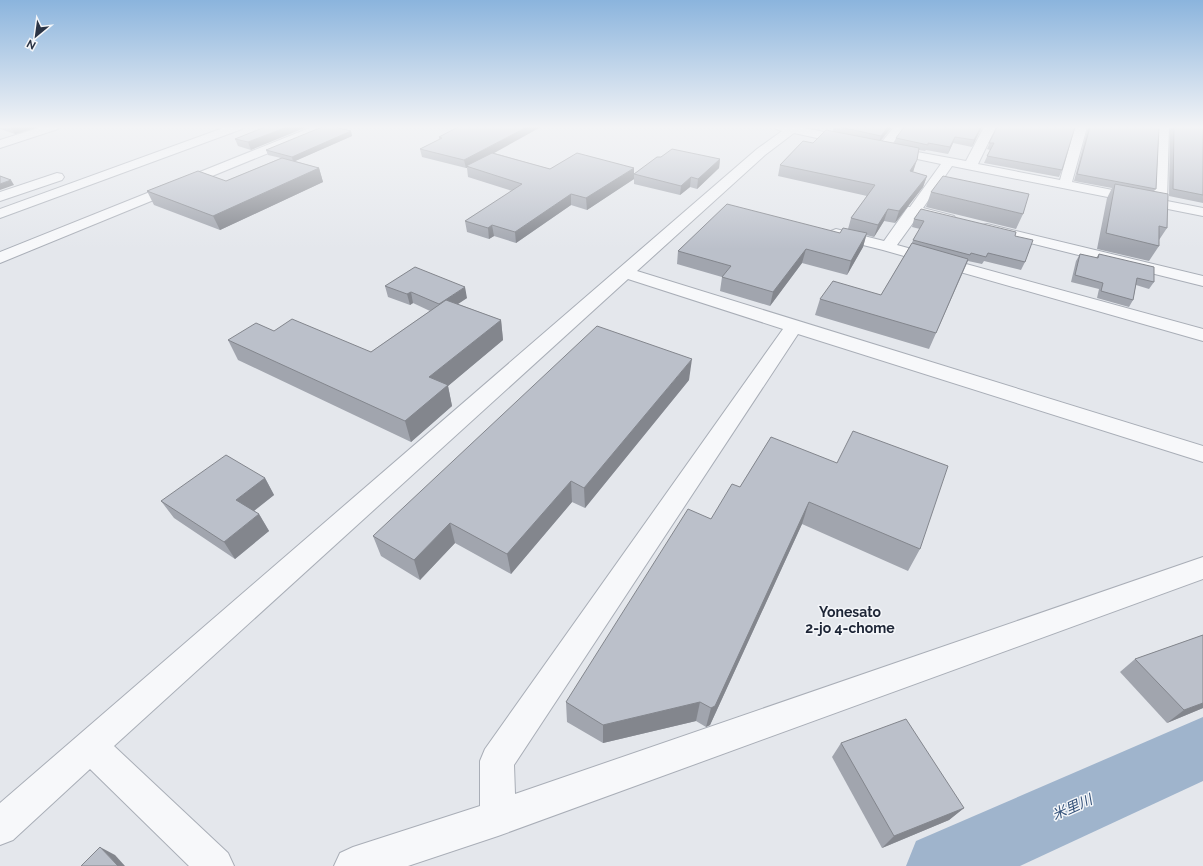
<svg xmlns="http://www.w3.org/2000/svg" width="1203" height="866" viewBox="0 0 1203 866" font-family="Raleway,'Noto Sans JP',sans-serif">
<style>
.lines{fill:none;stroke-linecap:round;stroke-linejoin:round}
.river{fill:#9fb4cc;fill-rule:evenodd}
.minor-casing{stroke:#a9aeb7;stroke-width:2}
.minor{fill:#f7f8fa;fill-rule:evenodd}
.wall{fill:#a1a5ae}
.shaded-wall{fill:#83868d}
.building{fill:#bbc0ca;stroke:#83868d}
.labels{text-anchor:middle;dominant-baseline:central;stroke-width:3;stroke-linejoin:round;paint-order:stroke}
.near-neighbourhood-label{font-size:14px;font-weight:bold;fill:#1d2536;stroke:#f4f6f9}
.near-water-label{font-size:14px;font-style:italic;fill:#34527a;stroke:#f4f6f9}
</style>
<rect width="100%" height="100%" fill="#e4e7ec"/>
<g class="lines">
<!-- river -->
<polygon class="river" points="1203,717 1203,781 1020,866 906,866 916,841"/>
<!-- minor casing -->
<g class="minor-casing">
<g id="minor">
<polygon points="41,127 59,127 58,129 0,148 0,140"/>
<polygon points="226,127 243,127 242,129 0,218 0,209"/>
<polygon points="312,127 328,127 327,129 0,263 0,252"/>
<polygon points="775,127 800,127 853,138 855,141 853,144 849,145 794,133 765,155 637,271 1203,446 1203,462 798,334 514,765 515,794 1203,557 1203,579 498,836 408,866 334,866 340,853 353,847 480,806 480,761 485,749 783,329 628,279 114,746 228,853 234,866 189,866 90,769 13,840 0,845 0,803 757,149 782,131 776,129"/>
<polygon points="894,127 905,127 890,147 966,161 984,127 996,127 978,164 1060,180 1075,127 1087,127 1072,182 1153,198 1157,127 1169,127 1167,201 1203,208 1203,216 952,166 923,208 954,216 956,219 954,222 949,223 918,216 897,245 1203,329 1203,341 883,250 831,237 828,234 831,231 836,229 884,241 908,207 910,207 941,164 879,151 877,148"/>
<polygon points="57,173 62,174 64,177 62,180 0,201 0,192"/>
<polygon points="987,224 1203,276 1203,286 982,231 980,228 982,225"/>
</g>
</g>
<!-- minor -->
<use href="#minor" class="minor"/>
</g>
<!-- wall -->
<g class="wall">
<polygon points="0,127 38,127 15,134 0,129"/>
<polygon points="265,127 251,150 238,146 235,139"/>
<polygon points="833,127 892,127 881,141 894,143 896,138 982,127 972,147 953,143 948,154 926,150 925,151 919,150 913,172 927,176 923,187 895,223 884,221 874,237 866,235 863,247 847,275 802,263 770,306 720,291 722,277 677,264 678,251 840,233 848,229 851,218 867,196 778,176 780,165 813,143 833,131"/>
<polygon points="997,127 1062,170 1059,177 984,163 990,150 987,149"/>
<polygon points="1088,127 1159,127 1156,189 1154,191 1167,228 1159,240 1159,246 1149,261 1097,249 1107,198 1112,188 1074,181"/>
<polygon points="1170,127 1203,127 1203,203 1169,196"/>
<polygon points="351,131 352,136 295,161 319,168 323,182 220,230 154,205 147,191 226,181 281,158 268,155 266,150"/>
<polygon points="439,137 550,169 634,179 587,210 571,205 516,243 494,236 489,239 467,232 465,221 512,191 468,177 467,168 466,168 422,157 420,149 439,140"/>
<polygon points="661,157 720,159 719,168 697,189 690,187 680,195 634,184 634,174"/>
<polygon points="931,192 1023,214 1016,229 926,207"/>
<polygon points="914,219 1015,236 1025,262 1021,270 984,261 982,264 968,261 929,349 815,315 820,299 881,295 912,243 913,240 920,229 912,227"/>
<polygon points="1080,254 1096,258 1099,254 1154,282 1149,289 1136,285 1133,300 1129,307 1097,298 1099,289 1071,282 1076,261"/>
<polygon points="385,286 467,298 458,304 501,320 503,340 448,386 452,406 411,442 238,360 228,340 274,331 371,352 430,311 413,303 410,305 388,297"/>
<polygon points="689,380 585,508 572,502 511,574 455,543 420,580 381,556 373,536"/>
<polygon points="771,437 920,549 908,571 802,524 710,725 706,727 696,721 603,743 567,722 566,702 711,519 740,487"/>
<polygon points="265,478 274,495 254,511 259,514 269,531 235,559 174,518 161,501"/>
<polygon points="1203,635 1203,708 1167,723 1120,672 1135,659"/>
<polygon points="841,743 964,808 949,820 882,848 832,757"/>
</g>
<!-- shaded-wall -->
<g class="shaded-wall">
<polygon points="11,127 38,127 15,134"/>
<polygon points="287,127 307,127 251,150 248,142"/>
<polygon points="527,127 541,127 469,167 466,166 467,168 466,168 464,160"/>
<polygon points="888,127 892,127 879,142 881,136"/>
<polygon points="981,127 982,127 972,147 974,140"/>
<polygon points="351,131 352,136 293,162 292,157"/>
<polygon points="955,137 953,143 948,154 950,147"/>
<polygon points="720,159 719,168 697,189 698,179"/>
<polygon points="917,160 913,172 906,183 910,171"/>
<polygon points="319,168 323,182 220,230 213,216"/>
<polygon points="634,168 634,179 587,210 586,198"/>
<polygon points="927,176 923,187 895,223 899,211"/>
<polygon points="691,177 690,187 680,195 681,186"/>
<polygon points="11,180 14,185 0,190 0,184"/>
<polygon points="571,194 571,205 516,243 515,232"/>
<polygon points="888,209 884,221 874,237 878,225"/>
<polygon points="492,225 494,236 489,239 488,228"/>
<polygon points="867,233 863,247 847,275 851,261"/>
<polygon points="806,249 802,263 770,306 773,292"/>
<polygon points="465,287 467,298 441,315 439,304"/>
<polygon points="411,292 413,303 410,305 407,294"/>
<polygon points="501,320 503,340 448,386 452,406 411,442 405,421 429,377"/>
<polygon points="692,359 689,380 585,508 584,488"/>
<polygon points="265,478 274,495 246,517 236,500"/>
<polygon points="571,481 572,502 511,574 507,554"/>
<polygon points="809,502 802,524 710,725 706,727 711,708"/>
<polygon points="259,514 269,531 235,559 224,542"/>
<polygon points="450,523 455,543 420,580 414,560"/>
<polygon points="700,702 696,721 603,743 603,725"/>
<polygon points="1203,703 1203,708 1167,723 1184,710"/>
<polygon points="964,808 949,820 882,848 894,836"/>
<polygon points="100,847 115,855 125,866 118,866"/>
</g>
<!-- building -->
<g class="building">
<polygon points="265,127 287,127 248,142 235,139"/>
<polygon points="322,127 335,127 351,131 292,157 266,150"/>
<polygon points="458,127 527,127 464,160 420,149 442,138 439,137"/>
<polygon points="840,127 888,127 881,136"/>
<polygon points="904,127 981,127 974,140 955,137 950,147 928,143 928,145 896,138"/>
<polygon points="997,127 1075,127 1062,170 987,156 994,143 989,143"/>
<polygon points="1090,127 1159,127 1156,189 1077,174"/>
<polygon points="1174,127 1203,127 1203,195 1173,189"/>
<polygon points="826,130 919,148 917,160 910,171 927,176 899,211 888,209 878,225 851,218 875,185 780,165 803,141 813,143"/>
<polygon points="672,149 720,159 698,179 691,177 681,186 634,174 657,157 661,157"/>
<polygon points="492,153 550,169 577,153 634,168 586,198 571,194 515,232 492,225 488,228 465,221 522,184 466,166"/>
<polygon points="282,158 319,168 213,216 147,191 198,171 226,181"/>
<polygon points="0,176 11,180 0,184"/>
<polygon points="943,176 1029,194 1023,214 931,192"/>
<polygon points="1115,184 1168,194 1167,228 1159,226 1159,246 1106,233"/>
<polygon points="727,204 840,233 843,228 867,233 851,261 806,249 773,292 722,277 731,266 678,251"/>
<polygon points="921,209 1016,232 1015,236 1033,240 1025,262 988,253 986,257 971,253 970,255 913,240 924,221 914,219"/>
<polygon points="912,243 968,259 936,333 820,299 833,281 881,295"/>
<polygon points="1080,254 1098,258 1099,254 1154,267 1154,282 1137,278 1133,300 1101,291 1103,283 1075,275"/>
<polygon points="415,267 465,287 439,304 411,292 407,294 385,286"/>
<polygon points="446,300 501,320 429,377 448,385 405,421 228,340 256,323 274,331 292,319 371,352"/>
<polygon points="597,326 692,359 584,488 571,481 507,554 450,523 414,560 373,536"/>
<polygon points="853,431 948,466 920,549 809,502 715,706 711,708 700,702 603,725 566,702 688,509 711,519 732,484 740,487 771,437 837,463"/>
<polygon points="226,455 265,478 236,500 259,514 224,542 161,501"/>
<polygon points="1203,635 1203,703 1184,710 1135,659"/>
<polygon points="906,719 964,808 894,836 841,743"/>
<polygon points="100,847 118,866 81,866"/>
</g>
<!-- sky -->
<linearGradient id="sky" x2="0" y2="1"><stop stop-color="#8bb4dd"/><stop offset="0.51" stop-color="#f3f4f6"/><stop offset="1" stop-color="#f3f4f6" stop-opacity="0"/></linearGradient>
<rect width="1203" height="249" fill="url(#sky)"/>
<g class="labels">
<!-- near-neighbourhood labels -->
<g class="near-neighbourhood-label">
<text x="850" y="612">Yonesato<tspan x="850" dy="16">2-jo 4-chome</tspan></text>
</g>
<!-- near-water labels -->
<g class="near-water-label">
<text transform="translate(1072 807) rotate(-24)">米里川</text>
</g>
</g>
<!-- north arrow -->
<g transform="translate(36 36) rotate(209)" stroke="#f4f6f9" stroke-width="3" paint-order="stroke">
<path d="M0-3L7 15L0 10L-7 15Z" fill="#2b3445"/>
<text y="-6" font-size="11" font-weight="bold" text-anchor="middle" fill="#2b3445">N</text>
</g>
</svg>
